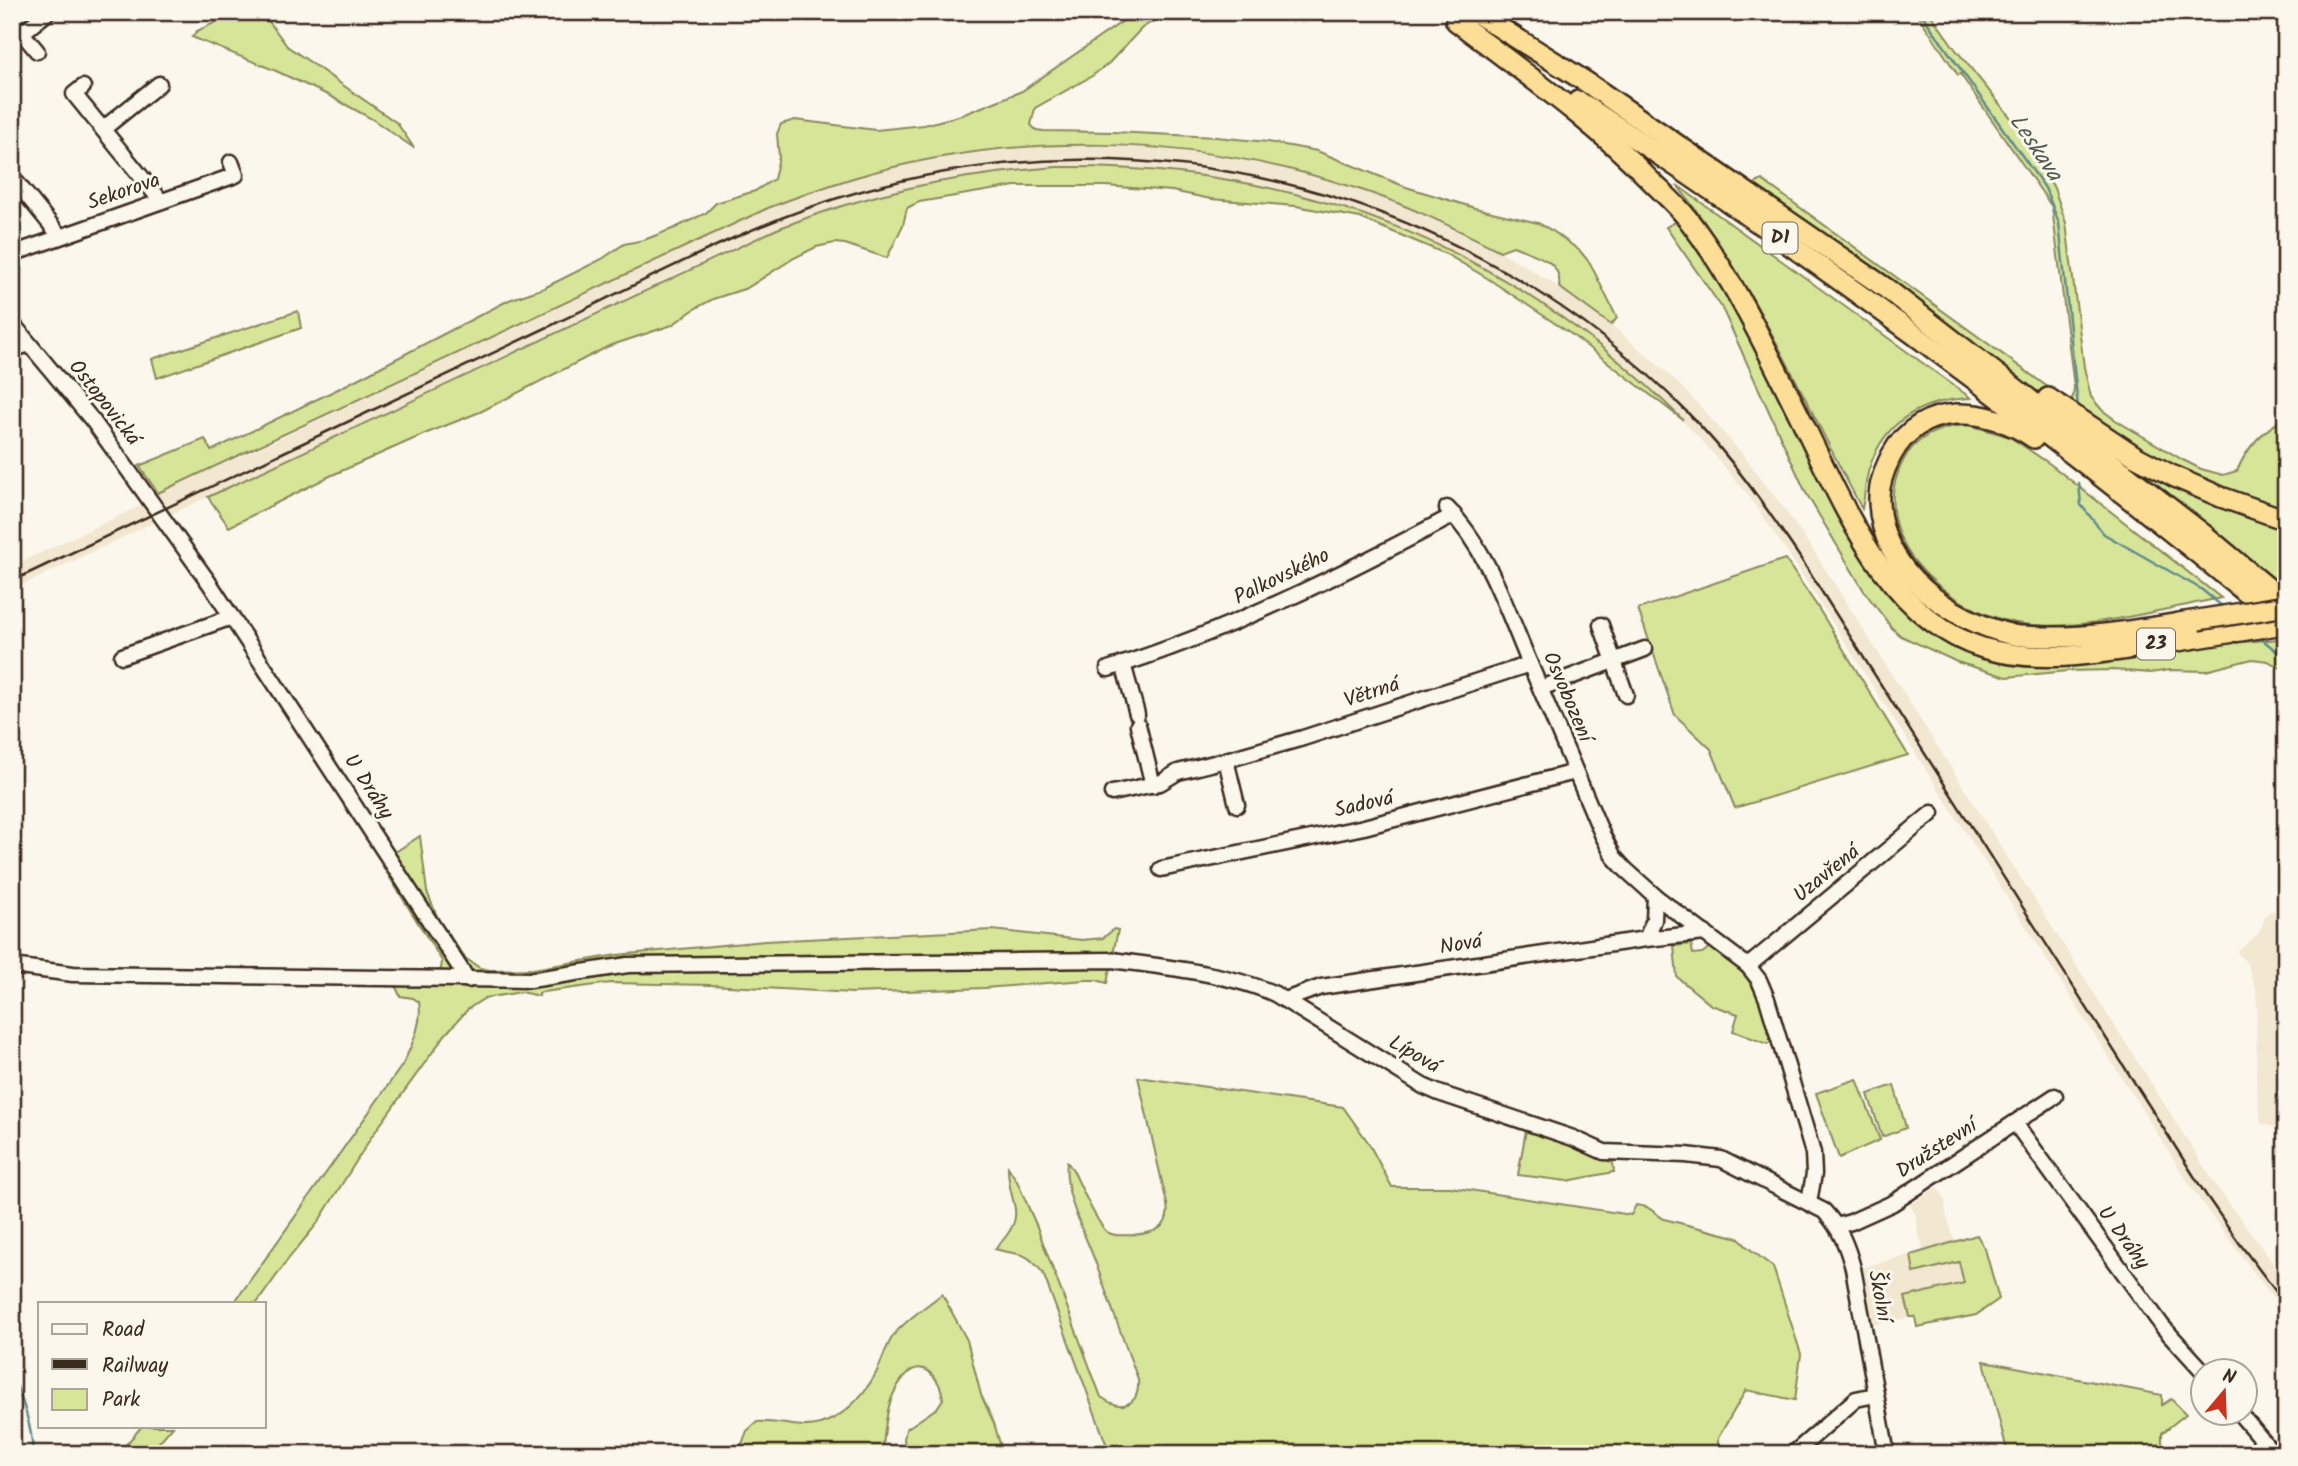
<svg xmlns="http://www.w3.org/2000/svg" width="2298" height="1466" viewBox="0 0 2298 1466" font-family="Kalam,sans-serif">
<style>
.built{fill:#f2e7d1}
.green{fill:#d7e599;stroke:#89885c;stroke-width:2}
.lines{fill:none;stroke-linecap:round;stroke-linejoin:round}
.stream{stroke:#628b8c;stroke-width:2.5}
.minor-casing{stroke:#3b2a1e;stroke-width:19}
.highway-casing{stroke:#3b2a1e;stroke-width:24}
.minor{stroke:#fbf7ec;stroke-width:14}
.highway{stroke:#fdde96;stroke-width:19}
.rail{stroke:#3b2a1e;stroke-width:2.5}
.highway-bridge-casing{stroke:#3b2a1e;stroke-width:24;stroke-linecap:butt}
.highway-bridge{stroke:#fdde96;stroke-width:19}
.labels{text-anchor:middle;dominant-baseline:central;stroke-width:6;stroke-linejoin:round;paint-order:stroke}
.shield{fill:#fbf7ec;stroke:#75685c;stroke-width:2}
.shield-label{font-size:19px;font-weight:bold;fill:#3b2a1e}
.street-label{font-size:21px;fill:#3b2a1e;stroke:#fbf7ec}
.water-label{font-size:23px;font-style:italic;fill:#4e5b55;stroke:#fbf7ec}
</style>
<rect width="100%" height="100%" fill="#fbf7ec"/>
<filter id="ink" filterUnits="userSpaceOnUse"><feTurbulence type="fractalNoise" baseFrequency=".0143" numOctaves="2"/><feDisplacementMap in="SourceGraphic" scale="14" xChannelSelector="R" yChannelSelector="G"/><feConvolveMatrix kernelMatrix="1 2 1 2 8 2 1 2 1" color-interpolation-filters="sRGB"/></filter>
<g filter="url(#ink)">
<!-- built -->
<g class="built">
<polygon points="1056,145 1147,147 1230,157 1315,176 1388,199 1425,214 1500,251 1559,287 1611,325 1670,375 1699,405 1744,456 1785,510 1811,547 2217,1187 2286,1281 2286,1315 2199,1199 1792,559 1748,495 1706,445 1654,391 1620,361 1547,306 1489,270 1455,253 1417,235 1344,207 1273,187 1226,179 1184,172 1102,167 1008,171 953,178 861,199 777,229 723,252 12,590 12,566 159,497 158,493 166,489 249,453 768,208 855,177 905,165 950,156"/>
<polygon points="2286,909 2286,1129 2261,1124 2256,1080 2257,991 2246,962 2237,952 2259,933 2266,915 2269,912"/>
<polygon points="1937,1187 1945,1199 1946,1214 1955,1242 1977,1235 1985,1249 1999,1299 1976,1315 1917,1327 1914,1317 1870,1325 1860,1268 1924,1251 1918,1232 1916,1215 1910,1205"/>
</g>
<!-- green -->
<g class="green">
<polygon points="237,12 262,12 287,46 397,123 414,148 372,119 330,96 274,70 192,37 197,31"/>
<path d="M1136 12H1169L1142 28 1109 63 1092 76 1035 108 1031 125 1036 130 1044 131 1113 132 1216 137 1268 142 1317 151 1406 187 1475 208 1538 223 1553 231 1580 251 1590 263 1617 318 1611 325 1559 287C1563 260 1534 255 1513 246L1500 251C1451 226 1402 202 1349 186 1190 135 1014 130 853 178 824 187 796 197 768 208L158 493 139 466 205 439 211 451 342 387 509 300 544 288 602 259 624 244 644 240 675 228 706 213 716 203 755 191 774 179 779 157 777 134 781 124 795 120 876 130 924 125 962 115 1022 91Z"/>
<path d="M1916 12H1929L1956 50 2024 134 2054 188 2066 223 2084 367 2091 397 2102 410 2117 421 2183 460 2201 469 2223 475 2237 471C2247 447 2262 430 2286 418V515L2223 493 2063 410 1951 328 1743 190 1762 180 2063 398 2069 400 2073 397 2074 387 2052 207 1961 75 1962 73 1958 75Z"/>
<path d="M1057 167C1303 164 1509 246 1683 420L1571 334 1487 278 1446 254 1360 218 1296 206 1211 199 1172 191 1105 186H1015L919 202 907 208 903 225 887 258 845 244 835 243 816 247 794 258 747 288 713 299 696 308 672 325 609 346 480 412 427 433 330 476 229 527 208 497 777 229C873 191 955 175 1057 167Z"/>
<path d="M1677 185 1971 398C1923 400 1886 419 1870 466 1865 479 1865 496 1862 509 1803 399 1755 284 1677 185Z"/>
<polygon points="1686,216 1882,569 1963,640 2098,654 2280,639 2286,644 2286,671 2268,661 2252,659 2206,671 2170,670 2150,673 2114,670 2068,671 2007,677 1957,662 1901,636 1892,628 1864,591 1806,493 1722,308 1666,227"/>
<polygon points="298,311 301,328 157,378 152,359"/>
<path d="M1969 425 2010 437 2050 464 2221 598C2162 609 2075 634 2016 623 1946 609 1863 538 1903 461 1916 436 1941 426 1969 425Z"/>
<polygon points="2139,470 2232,512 2286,530 2286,588"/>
<polygon points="1785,559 1817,606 1908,755 1735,808 1711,749 1675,715 1638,609"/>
<path d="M420 836 427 892 439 921 465 958 480 968 490 970 533 969 617 955 765 941 992 930 1082 940 1103 938 1114 929 1118 930 1107 983 1096 980H1086L984 988 853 993 711 985 611 983 543 992 539 993V996L521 992 485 998 468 1009 445 1035 372 1136 317 1224 289 1258 257 1303H234L403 1064C412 1044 423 1024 419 1002L413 998 400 996 388 970 436 972 441 969 442 961 380 862Z"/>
<path d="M1691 944 1693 954 1702 953 1711 947C1724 957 1742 969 1751 984 1762 1000 1765 1022 1773 1040L1767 1044 1733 1031 1738 1014 1711 1005 1677 977 1674 946Z"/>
<path d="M1138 1077 1343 1107 1368 1142 1392 1187H1450L1631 1215 1636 1205 1647 1207 1664 1219 1739 1238 1746 1246 1773 1267 1801 1354 1795 1400 1746 1390 1718 1438V1454H1110L1043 1273C1023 1248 1021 1257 995 1249 1031 1212 1008 1208 1008 1167L1017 1181 1037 1227 1101 1397C1122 1412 1140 1406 1138 1379 1123 1340 1109 1300 1095 1261 1084 1232 1063 1193 1067 1162L1073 1170C1080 1184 1096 1223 1107 1232 1114 1237 1125 1235 1133 1235 1154 1233 1171 1229 1167 1204Z"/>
<polygon points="1857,1079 1880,1140 1839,1158 1816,1093"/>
<polygon points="1894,1085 1906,1128 1882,1137 1868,1094"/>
<polygon points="1526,1130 1570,1144 1613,1163 1614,1172 1567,1181 1518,1175"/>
<polygon points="1977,1235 1985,1249 1999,1299 1976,1315 1917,1327 1915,1317 1910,1317 1905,1297 1964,1283 1959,1262 1914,1273 1911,1255"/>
<path d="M942 1294 967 1340 981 1395 994 1423 1003 1454H906L904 1439 906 1429 937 1408 943 1399C942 1388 937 1378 928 1371 920 1366 914 1368 908 1373 885 1395 886 1425 882 1454H738L747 1431 757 1422C778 1420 799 1430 820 1424 844 1417 863 1396 875 1375 882 1362 885 1348 893 1336 904 1321 927 1306 942 1294Z"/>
<polygon points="1984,1361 2162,1395 2162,1405 2171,1399 2186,1414 2162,1433 2162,1454 2008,1454"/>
<polygon points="142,1426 173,1426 155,1447 157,1454 118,1454"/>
</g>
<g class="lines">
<!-- stream -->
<g class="stream">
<polyline points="1920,12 2045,188 2059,223 2078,407"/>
<polyline points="2079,483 2081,505 2104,534 2201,589 2223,607"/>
<polyline points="2258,636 2286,659"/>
<path d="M12 1375C23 1401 32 1426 33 1454"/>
</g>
<!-- minor casing -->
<g class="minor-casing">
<g id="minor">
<polyline points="12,21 37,51"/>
<polyline points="22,33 48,12"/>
<polyline points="83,87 74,94 161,201"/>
<polyline points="103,129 159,84"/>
<polyline points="12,177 60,236"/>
<polyline points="12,254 236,175 231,162"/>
<polyline points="12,323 93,421 210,584 468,980"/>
<polyline points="12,350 29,344"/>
<path d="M1447 508C1486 547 1506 607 1527 657 1552 716 1577 775 1602 834L1614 857 1625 869 1655 896 1748 966 1759 980 1767 999 1813 1153 1814 1174 1809 1202"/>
<polyline points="1601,625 1626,695"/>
<polyline points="122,656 232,617"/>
<polyline points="1123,664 1137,714"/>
<path d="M1108 669C1229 631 1343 574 1454 515"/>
<polyline points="1541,688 1645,649"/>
<polyline points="1138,725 1153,785"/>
<polyline points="1226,760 1237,805"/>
<polyline points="1112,793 1160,783 1178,772 1226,760 1303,738 1530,664"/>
<polyline points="1161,869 1364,827 1575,772"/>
<polyline points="1646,939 1654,920 1655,896"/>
<path d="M12 966 73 974 530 980 628 965 1112 960C1163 967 1228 973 1275 994L1423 1086 1439 1093 1573 1138 1604 1152 1686 1155 1721 1159 1824 1211C1840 1228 1847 1246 1853 1268L1887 1454"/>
<polyline points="1748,966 1932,813"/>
<polyline points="1285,1000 1321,987 1646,939 1705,933"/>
<polyline points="2015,1123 2163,1327 2204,1372"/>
<polyline points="1837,1226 1851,1222 1893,1203 2055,1096"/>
<polyline points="2240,1414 2274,1454"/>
<polyline points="1793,1454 1856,1399 1875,1395"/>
</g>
</g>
<!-- highway casing -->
<g class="highway-casing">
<g id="highway">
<polyline points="1475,12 1586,82 1887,289 2207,537 2286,603"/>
<path d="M1456 21C1523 72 1593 121 1651 181 1663 193 1677 205 1687 218 1734 278 1766 349 1800 417 1841 499 1886 619 1983 648 2041 665 2102 653 2159 644 2201 637 2242 631 2284 624"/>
<path d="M1578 101C1820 259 2053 433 2276 617"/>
<polyline points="2048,398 2135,456 2175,477 2221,497 2286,520"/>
<path d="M2034 438C1988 407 1921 399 1891 456 1884 470 1878 486 1879 502 1882 572 1950 620 2013 635 2023 637 2034 636 2045 637 2096 638 2147 628 2198 620"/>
</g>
</g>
<!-- minor -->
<use href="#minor" class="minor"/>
<!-- highway -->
<use href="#highway" class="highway"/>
<!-- rail -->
<path class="rail" d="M12 581C192 496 372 410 552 325 652 278 751 222 858 192 1155 107 1471 193 1687 412 1730 455 1765 506 1799 556L2206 1195 2240 1244 2286 1305"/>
<!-- highway-bridge casing -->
<g class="highway-bridge-casing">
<g id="highway-bridge">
<polyline points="2198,620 2286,606"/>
<polyline points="2284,624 2286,624"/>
</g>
</g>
<!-- highway-bridge -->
<use href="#highway-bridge" class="highway-bridge"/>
</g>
</g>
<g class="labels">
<!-- shield labels -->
<g class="shield">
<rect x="1762.5" y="222.5" width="35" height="31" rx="5"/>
<rect x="2137" y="628.5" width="38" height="31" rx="5"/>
</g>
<g class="shield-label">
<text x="1780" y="238">D1</text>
<text x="2156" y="644">23</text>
</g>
<!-- street labels -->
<g class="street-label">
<text transform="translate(124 192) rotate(-19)">Sekorova</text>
<text transform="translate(104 403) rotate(52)">Ostopovická</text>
<text transform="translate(1282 577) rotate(-26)">Palkovského</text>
<text transform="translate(1372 693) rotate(-18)">Větrná</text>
<text transform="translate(1567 697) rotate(67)">Osvobození</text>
<text transform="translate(368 787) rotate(57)">U Dráhy</text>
<text transform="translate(1364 805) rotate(-13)">Sadová</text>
<text transform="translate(1827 874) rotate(-39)">Uzavřená</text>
<text transform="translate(1461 945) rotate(-9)">Nová</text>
<text transform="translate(1414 1055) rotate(30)">Lípová</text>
<text transform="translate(1937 1149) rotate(-33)">Družstevní</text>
<text transform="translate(2123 1238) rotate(54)">U Dráhy</text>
<text transform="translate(1879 1296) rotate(79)">Školní</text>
</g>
<!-- water labels -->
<g class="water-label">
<text transform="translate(2035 148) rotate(56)">Leskava</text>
</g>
</g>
<!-- margin -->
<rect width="2298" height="1466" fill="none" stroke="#fbf7ec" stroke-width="42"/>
<rect x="21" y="21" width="2256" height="1424" fill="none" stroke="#3b2a1e" stroke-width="2.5" filter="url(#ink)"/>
<!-- legend -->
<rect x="38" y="1302" width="228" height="126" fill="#fbf7ec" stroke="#aea59a" stroke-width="2"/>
<rect x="52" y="1324" width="35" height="10" fill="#fbf7ec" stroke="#aea59a" stroke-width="2"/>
<text x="102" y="1336" font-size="21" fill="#3b2a1e">Road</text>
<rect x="52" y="1359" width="35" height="10" fill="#3b2a1e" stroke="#aea59a" stroke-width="2"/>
<text x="102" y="1372" font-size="21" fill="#3b2a1e">Railway</text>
<rect x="52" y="1389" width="35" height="21" fill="#d7e599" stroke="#aea59a" stroke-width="2"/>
<text x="102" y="1406" font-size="21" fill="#3b2a1e">Park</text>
<!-- north arrow -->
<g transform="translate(2224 1392) rotate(19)"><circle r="33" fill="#fbf7ec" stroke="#aea59a" stroke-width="2"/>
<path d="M0-5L12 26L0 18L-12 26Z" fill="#c8321e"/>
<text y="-10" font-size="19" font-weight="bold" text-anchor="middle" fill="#3b2a1e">N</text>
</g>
</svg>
